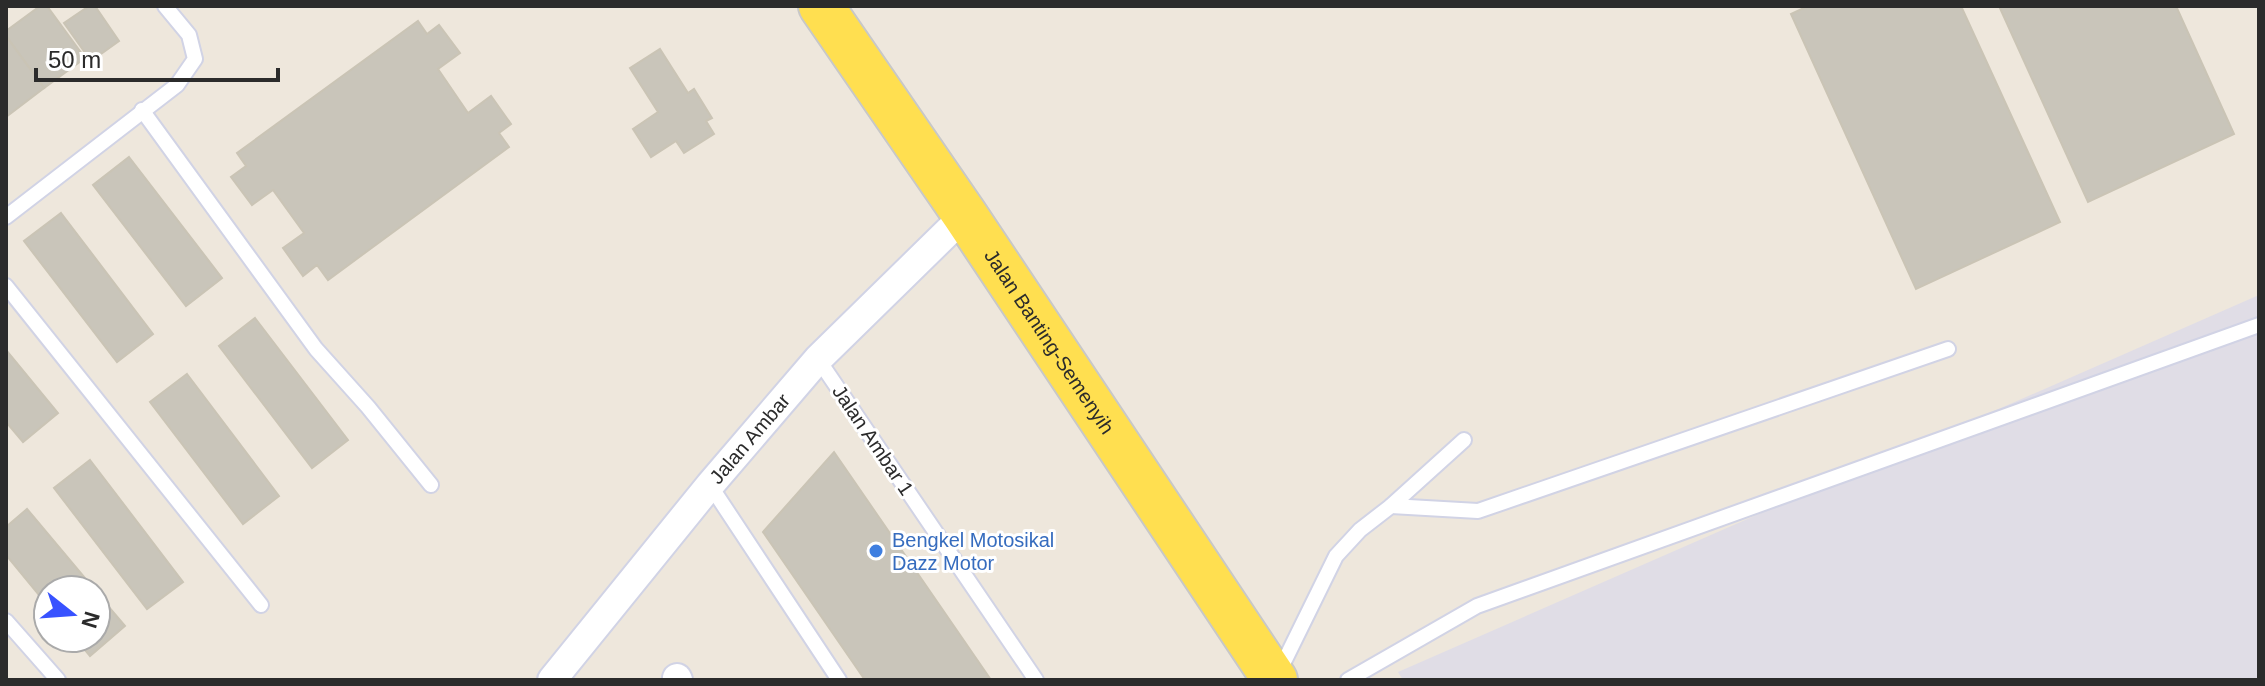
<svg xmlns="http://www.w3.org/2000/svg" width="2265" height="686" viewBox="0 0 2265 686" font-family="Arial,sans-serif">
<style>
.industrial{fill:#e0dde6}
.building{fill:#c9c5ba;stroke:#cac4b5;stroke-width:2}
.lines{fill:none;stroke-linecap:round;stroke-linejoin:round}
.service-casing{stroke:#d1d3e5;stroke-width:18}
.minor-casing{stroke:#d1d3e5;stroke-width:32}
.primary-casing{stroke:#c8c8c8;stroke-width:48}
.service{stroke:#fff;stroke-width:14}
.minor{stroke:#fff;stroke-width:28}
.primary{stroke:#ffdf50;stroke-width:44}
.shop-dot{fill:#3f7fe0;stroke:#fff;stroke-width:3}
.labels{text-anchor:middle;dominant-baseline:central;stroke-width:6;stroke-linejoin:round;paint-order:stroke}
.street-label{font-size:20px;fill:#2b2b2b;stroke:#fff}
.shop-label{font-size:20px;fill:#366cbe;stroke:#fff;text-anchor:start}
</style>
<rect width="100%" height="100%" fill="#eee7dc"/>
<!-- industrial -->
<polygon class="industrial" points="2259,295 2259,680 1403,680 1398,672"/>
<!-- building -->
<g class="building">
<polygon points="40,6 47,6 85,58 44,88 6,36 6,31"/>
<polygon points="89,6 95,6 119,41 91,61 64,23"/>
<polygon points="1808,6 1961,6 2060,222 1916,289 1791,14"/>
<polygon points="1999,6 2176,6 2234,134 2088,202"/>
<polygon points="418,21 427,34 439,25 460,53 438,69 468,113 491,96 511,124 499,133 509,147 328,280 317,265 303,276 283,248 304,233 273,190 252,205 231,177 246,166 237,153"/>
<polygon points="6,36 44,88 6,117"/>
<polygon points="660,49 688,93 694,89 712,118 706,121 714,134 684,153 676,141 651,157 633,129 658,112 630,68"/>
<polygon points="129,157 222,278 186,306 93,185"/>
<polygon points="61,213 153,334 117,362 24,241"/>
<polygon points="255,318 348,440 312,468 219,346"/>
<polygon points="6,350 58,413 23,442 6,422"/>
<polygon points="187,374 279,496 243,524 150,402"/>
<polygon points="834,452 991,680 865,680 763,532"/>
<polygon points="90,460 183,582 147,609 54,488"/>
<polygon points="27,509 95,590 48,590 48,606 6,555 6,527"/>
<polygon points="96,592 125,626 90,656 75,638 96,638"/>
</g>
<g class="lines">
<!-- service casing -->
<g class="service-casing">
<g id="service">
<polyline points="142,110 316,349 368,407 431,485"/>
<polyline points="6,217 177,85 195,59 189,35 165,6"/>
<polyline points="6,286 261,605"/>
<polyline points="818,359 1036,680"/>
<polyline points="710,485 839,680"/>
<polyline points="1391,506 1478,511 1948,349"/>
<polyline points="6,621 58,680"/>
<polyline points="1279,672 1336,556 1360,530 1391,506 1464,440"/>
<polyline points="1348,680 1477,606 2259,325"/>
</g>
</g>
<!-- minor casing -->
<g class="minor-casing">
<g id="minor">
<polyline points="677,678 678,680"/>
<path id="s1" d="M552 680 710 485 818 359 965 215"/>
</g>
</g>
<!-- primary casing -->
<g class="primary-casing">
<g id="primary">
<path id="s2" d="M821 6 965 215 1275 680"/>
</g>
</g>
<!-- service -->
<use href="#service" class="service"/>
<!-- minor -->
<use href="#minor" class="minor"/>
<!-- primary -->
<use href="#primary" class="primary"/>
</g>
<!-- markers -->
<circle class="shop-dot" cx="876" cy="551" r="8"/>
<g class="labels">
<!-- street labels -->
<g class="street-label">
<text stroke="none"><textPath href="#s2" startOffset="406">Jalan Banting-Semenyih</textPath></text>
<text stroke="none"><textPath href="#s1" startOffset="312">Jalan Ambar</textPath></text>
<text transform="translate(873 440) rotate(56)">Jalan Ambar 1</text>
</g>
<!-- shop labels -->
<g class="shop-label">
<text x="892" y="540">Bengkel Motosikal<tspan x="892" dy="23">Dazz Motor</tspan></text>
</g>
</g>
<!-- border -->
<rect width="2265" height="686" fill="none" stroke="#2b2b2b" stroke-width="16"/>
<!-- north arrow -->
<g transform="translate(72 614) rotate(107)"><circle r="38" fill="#ffffff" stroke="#aaaaaa" stroke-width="2"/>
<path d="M0-6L14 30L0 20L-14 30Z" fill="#3852ff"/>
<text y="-12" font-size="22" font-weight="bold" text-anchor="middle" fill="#2b2b2b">N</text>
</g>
<!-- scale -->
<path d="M36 68v12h242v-12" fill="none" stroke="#2b2b2b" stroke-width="4"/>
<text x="48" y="68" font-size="24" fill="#2b2b2b" stroke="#ffffff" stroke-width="6" paint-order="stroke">50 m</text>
</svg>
